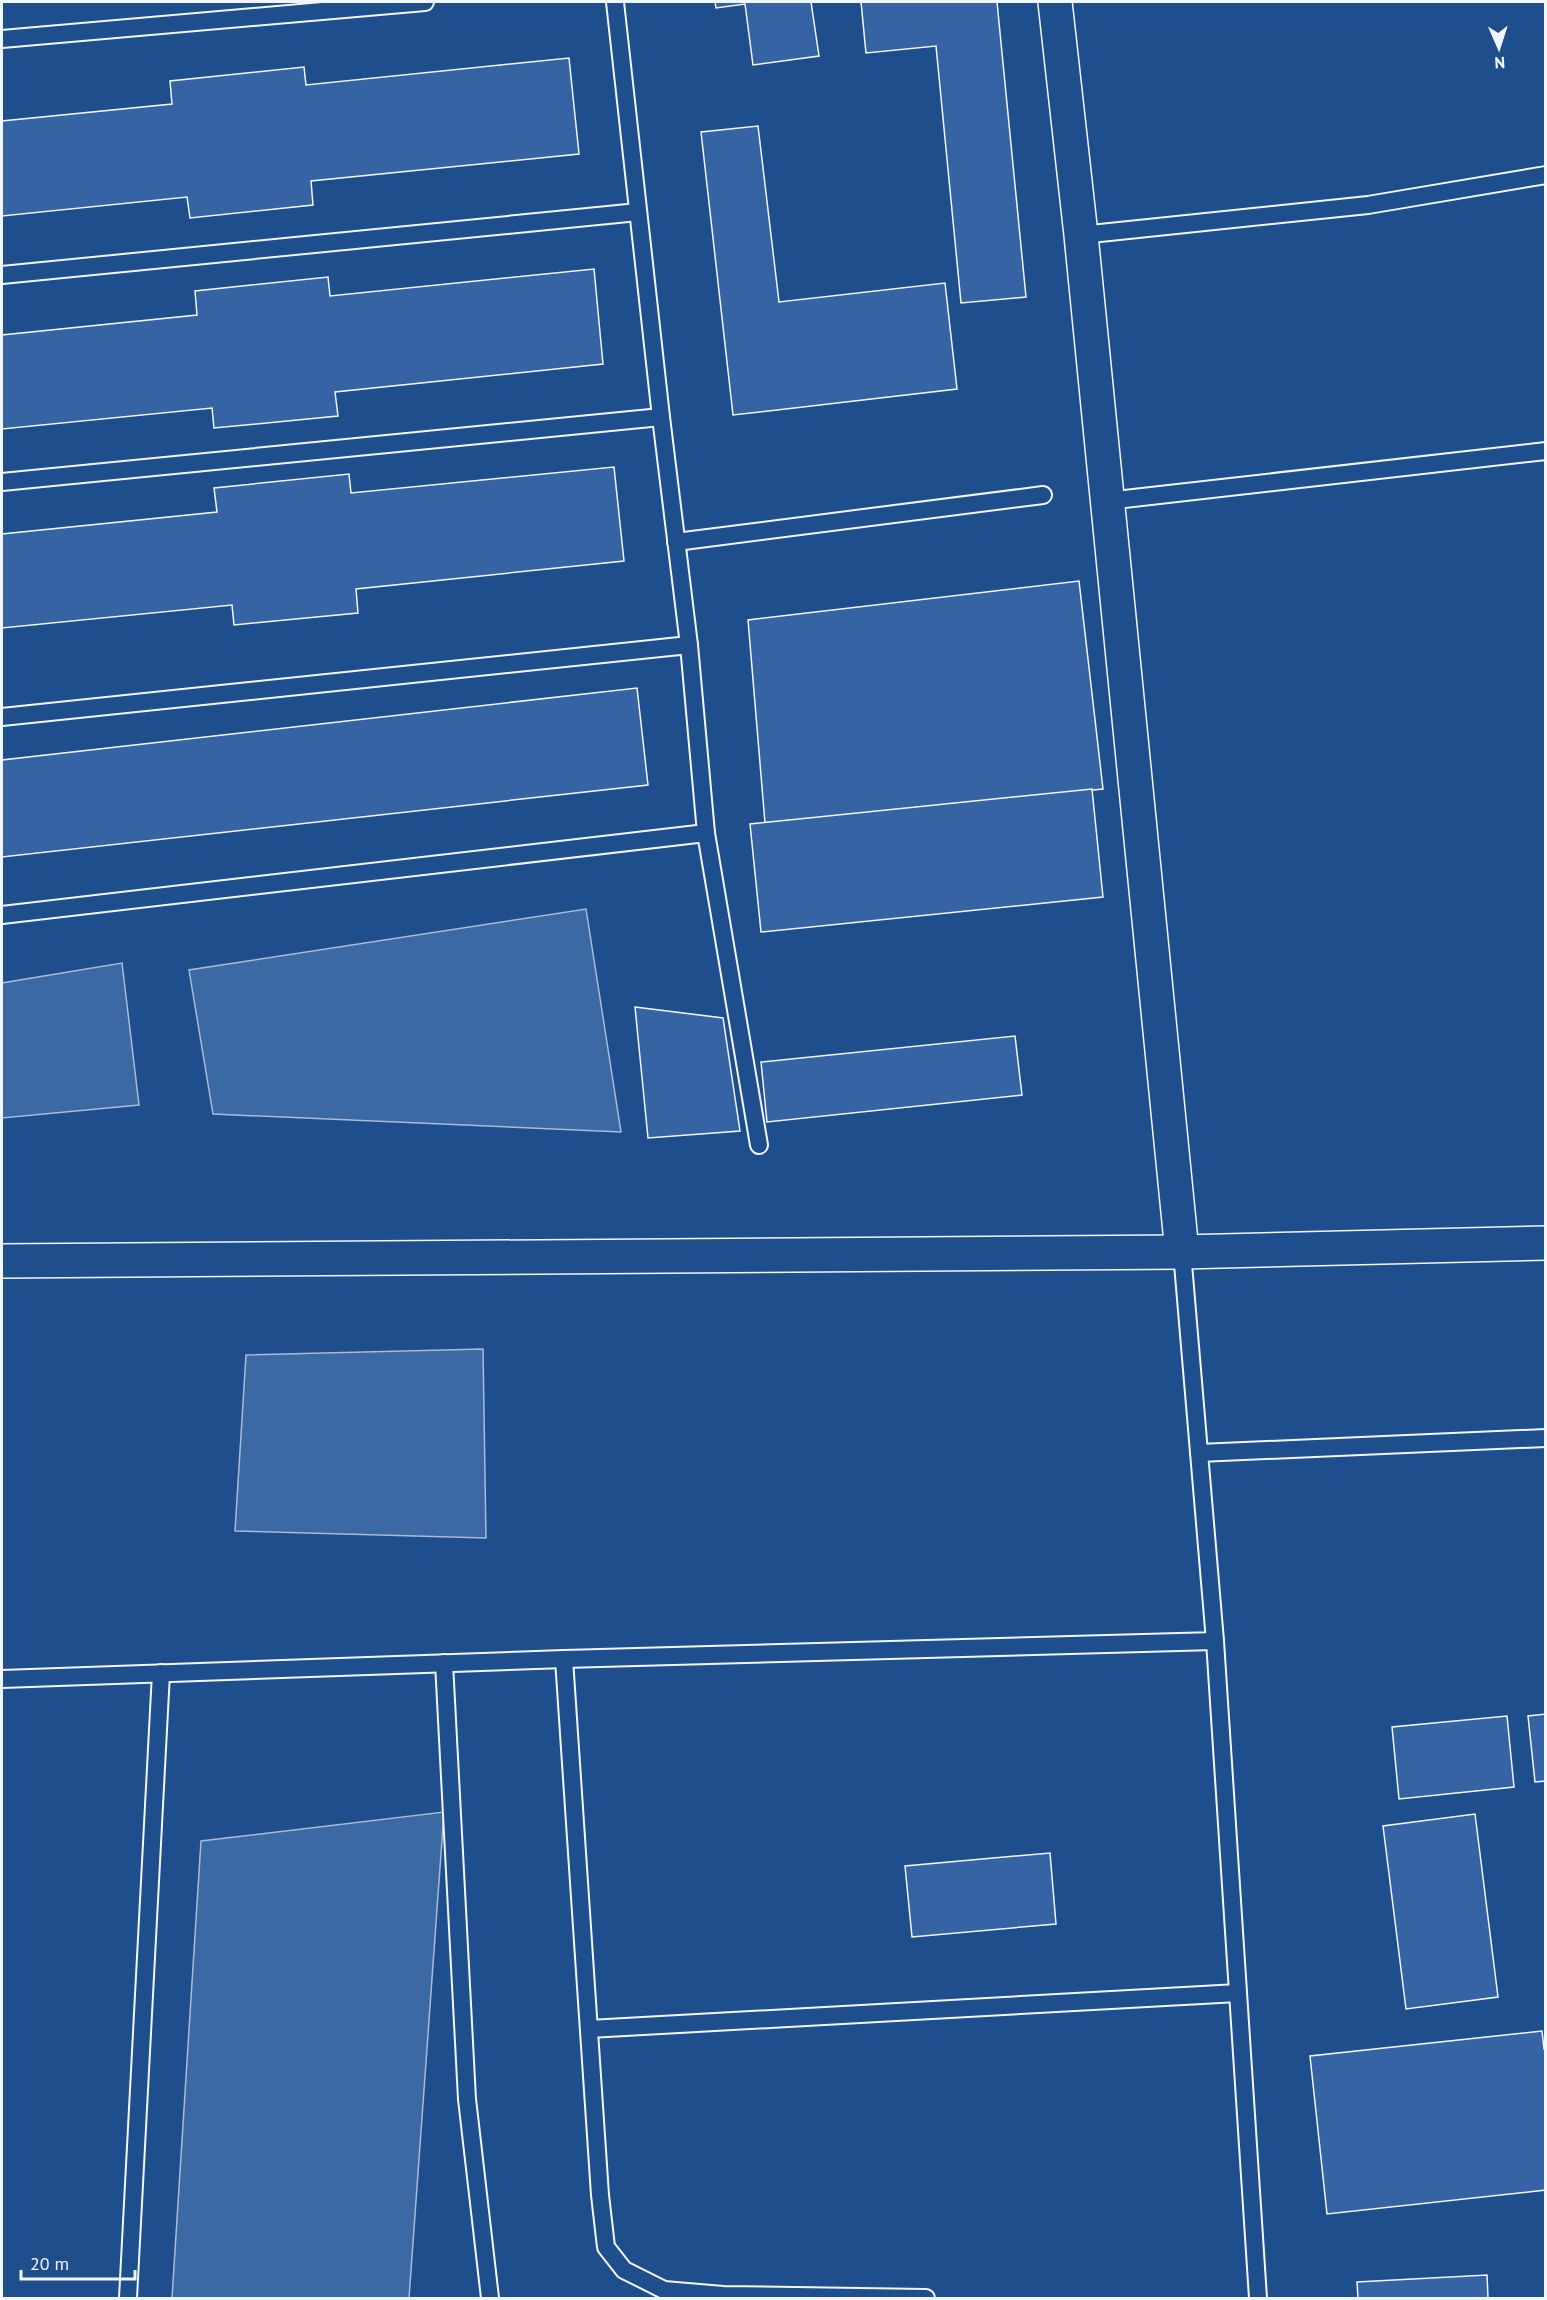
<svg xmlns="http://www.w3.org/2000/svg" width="1547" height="2300" viewBox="0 0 1547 2300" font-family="'PT Sans',sans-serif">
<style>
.water{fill:#3b69a3;stroke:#a8bbd7;stroke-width:1.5}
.building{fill:#3563a3;stroke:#f2f6ff;stroke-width:1.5}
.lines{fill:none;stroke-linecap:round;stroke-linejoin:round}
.service-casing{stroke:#f2f6ff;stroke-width:20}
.minor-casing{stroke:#f2f6ff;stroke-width:36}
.service{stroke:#1f4e8c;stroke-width:16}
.minor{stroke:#1f4e8c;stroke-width:33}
</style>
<rect width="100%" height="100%" fill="#1f4e8c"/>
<!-- water -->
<g class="water">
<polygon points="586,909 621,1132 213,1114 189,970"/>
<polygon points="122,963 139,1105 2,1118 2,983"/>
<polygon points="483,1349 486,1538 235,1531 246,1355"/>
<polygon points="444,1812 409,2298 172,2298 201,1841"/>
</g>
<!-- building -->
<g class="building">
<polygon points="715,2 811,2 819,56 753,65 745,4 716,8"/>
<polygon points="861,2 997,2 1026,297 961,303 936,46 866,53"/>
<polygon points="569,58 579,154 311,181 313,205 190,218 187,197 2,216 2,121 172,104 170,81 304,67 306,85"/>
<polygon points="758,126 779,302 945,283 957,389 733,415 701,132"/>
<polygon points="594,269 603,364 335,392 338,416 214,428 212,408 2,429 2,335 197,315 195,291 328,277 330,296"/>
<polygon points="614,467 624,561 356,589 358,613 234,625 232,605 2,628 2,534 217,512 214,488 349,474 351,493"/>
<polygon points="1079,581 1103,789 765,823 748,620"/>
<polygon points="637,688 648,785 2,857 2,760"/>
<polygon points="1092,789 1103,897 761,932 750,824"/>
<polygon points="635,1007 723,1018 740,1131 648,1138"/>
<polygon points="1015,1036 1022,1095 767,1122 761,1062"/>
<polygon points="1546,1714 1546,1781 1535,1782 1528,1716"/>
<polygon points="1507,1716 1514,1787 1399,1799 1392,1727"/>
<polygon points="1475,1814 1498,1997 1406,2009 1383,1826"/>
<polygon points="1050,1853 1056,1924 912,1937 905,1866"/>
<polygon points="1542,2031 1544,2049 1546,2049 1546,2190 1327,2214 1310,2056"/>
<polygon points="1487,2275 1488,2298 1358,2298 1357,2282"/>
</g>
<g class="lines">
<!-- service casing -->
<g class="service-casing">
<g id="service">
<polyline points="615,2 661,417 689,645"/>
<polyline points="2,39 425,2"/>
<polyline points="1081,235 1368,205 1546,175"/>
<polyline points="2,275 638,212"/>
<polyline points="2,482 661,417"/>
<polyline points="1107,501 1546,451"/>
<polyline points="676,542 1043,495"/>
<polyline points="2,717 689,645 706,833 759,1145"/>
<polyline points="2,915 706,833"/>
<polyline points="1199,1453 1546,1438"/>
<polyline points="1215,1641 1258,2298"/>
<polyline points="564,1659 600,2195 606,2247 624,2270 664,2290 723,2295 926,2298"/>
<polyline points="444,1663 467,2099 490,2298"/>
<polyline points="2,1679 564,1659 1215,1641 1182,1252"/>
<polyline points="589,2029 1238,1993"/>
<polyline points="128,2298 161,1673"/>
</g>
</g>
<!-- minor casing -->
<g class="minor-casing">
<g id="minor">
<polyline points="1055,2 1081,235 1182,1252"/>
<polyline points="2,1261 1182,1252 1546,1243"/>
</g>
</g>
<!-- service -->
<use href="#service" class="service"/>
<!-- minor -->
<use href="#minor" class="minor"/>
</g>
<!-- border -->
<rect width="1547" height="2300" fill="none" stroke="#f2f6ff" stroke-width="6"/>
<!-- north arrow -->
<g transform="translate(1499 48) rotate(177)" stroke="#1f4e8c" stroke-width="4.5" paint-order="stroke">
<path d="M0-4.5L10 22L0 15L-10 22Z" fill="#f2f6ff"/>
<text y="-9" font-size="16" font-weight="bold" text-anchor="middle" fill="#f2f6ff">N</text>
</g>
<!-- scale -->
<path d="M21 2270v9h114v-9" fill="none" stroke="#f2f6ff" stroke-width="3"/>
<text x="30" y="2270" font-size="18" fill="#f2f6ff" stroke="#1f4e8c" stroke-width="4.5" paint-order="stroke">20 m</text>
</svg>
